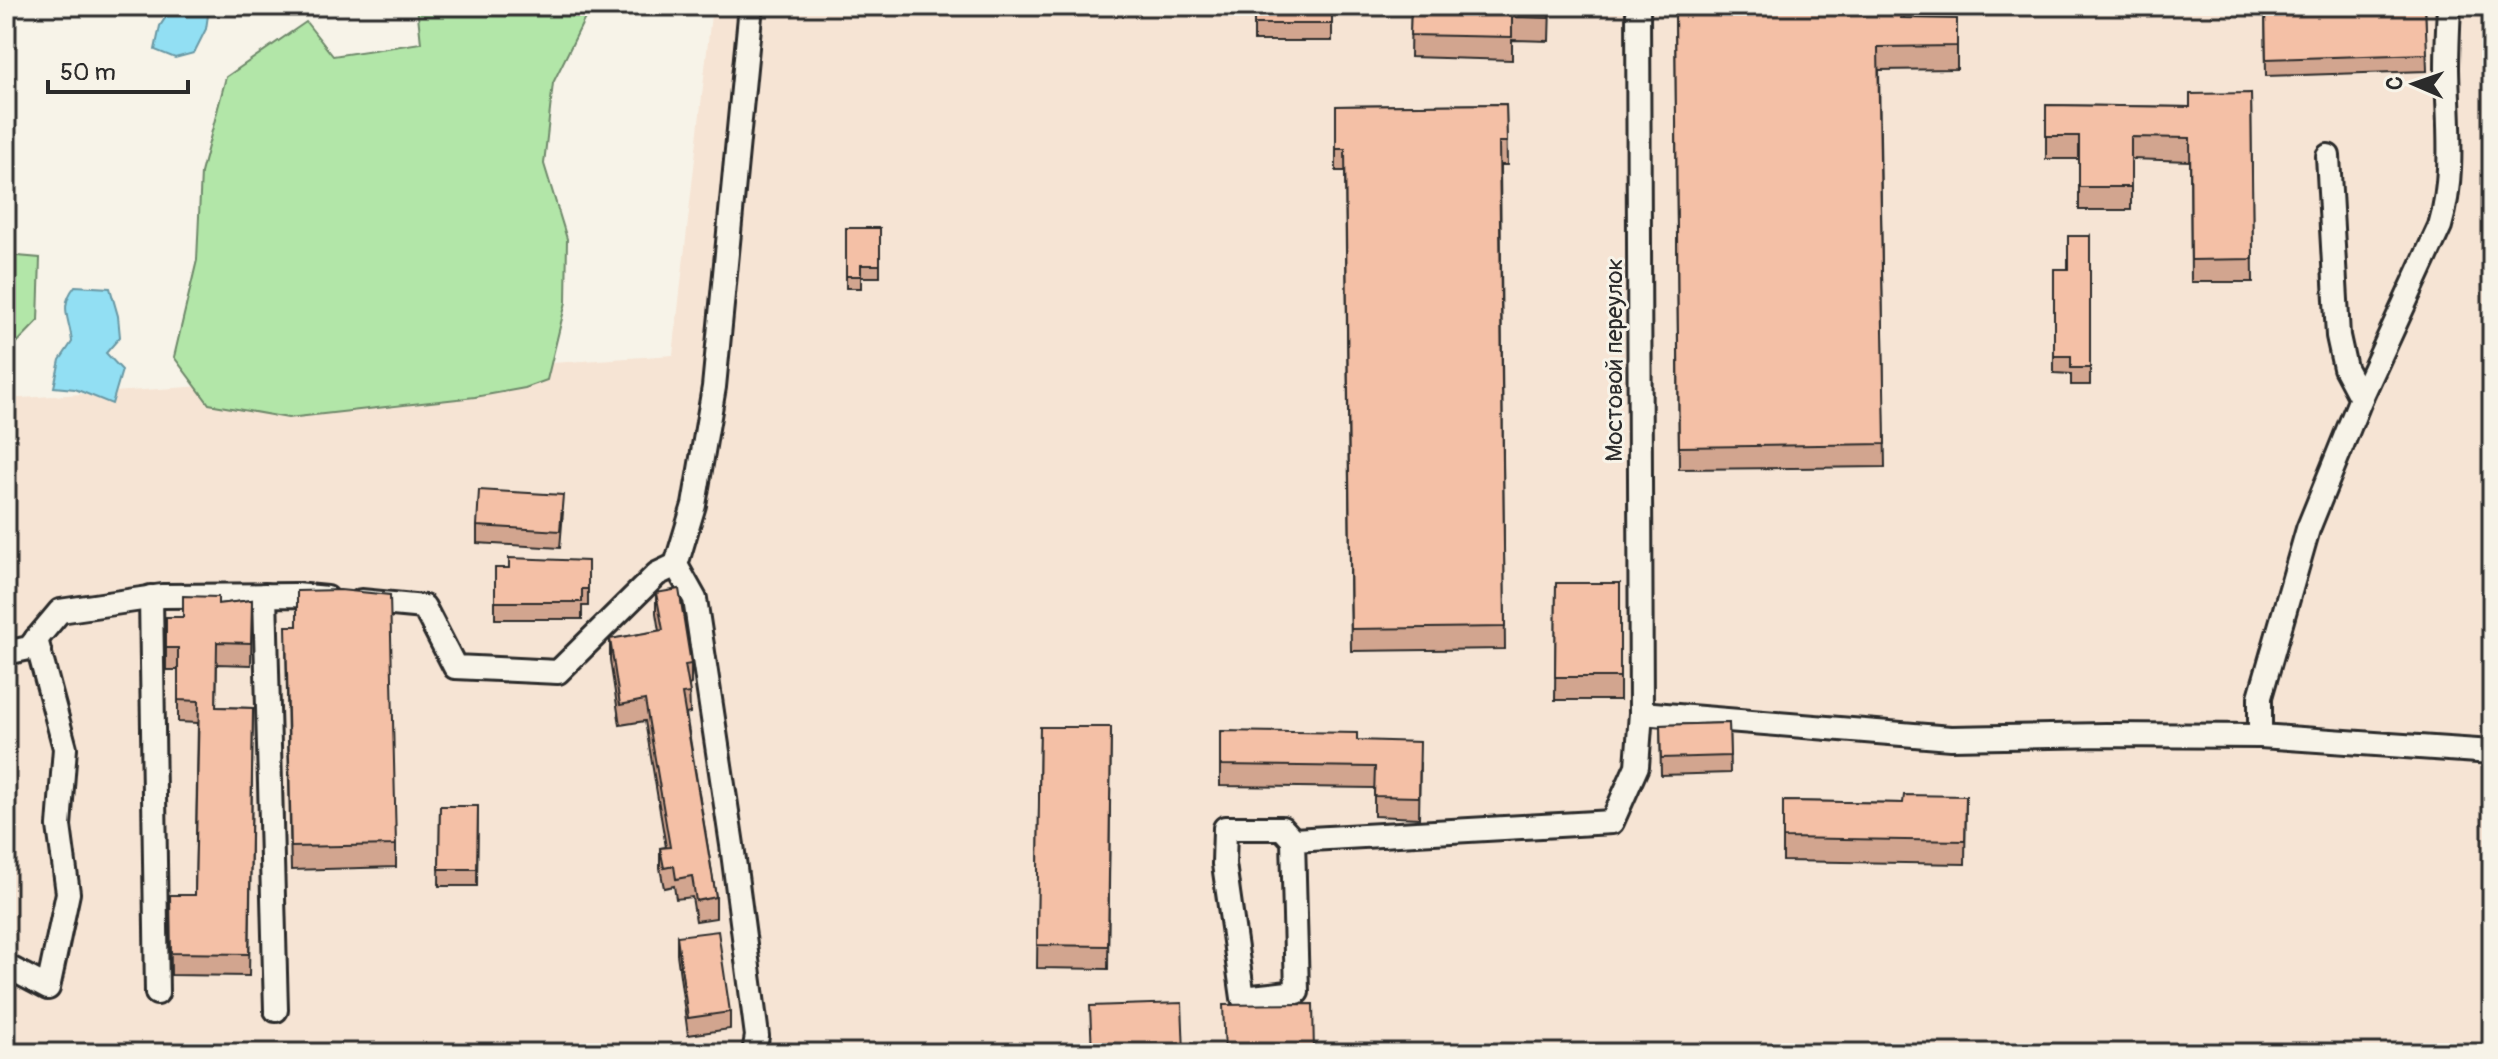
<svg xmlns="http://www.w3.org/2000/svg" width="2498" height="1059" viewBox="0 0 2498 1059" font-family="Pangolin,sans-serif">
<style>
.built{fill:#f6e4d4}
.green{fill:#b2e6a8;stroke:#6e886a;stroke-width:2}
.water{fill:#92dff3;stroke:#6997a3;stroke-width:2}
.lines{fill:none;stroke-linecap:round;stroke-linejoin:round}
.minor-casing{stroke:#2b2b2b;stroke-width:28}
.minor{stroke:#f7f3e8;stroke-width:22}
.wall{fill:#d2a58f;stroke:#2b2b2b;stroke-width:2}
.building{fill:#f4c0a6;stroke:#2b2b2b;stroke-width:2}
.labels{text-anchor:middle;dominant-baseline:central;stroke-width:6;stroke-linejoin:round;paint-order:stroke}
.street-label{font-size:24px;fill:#2b2b2b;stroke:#f7f3e8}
</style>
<rect width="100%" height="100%" fill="#f7f3e8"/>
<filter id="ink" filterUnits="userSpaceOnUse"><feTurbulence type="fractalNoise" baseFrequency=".0125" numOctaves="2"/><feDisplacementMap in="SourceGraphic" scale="16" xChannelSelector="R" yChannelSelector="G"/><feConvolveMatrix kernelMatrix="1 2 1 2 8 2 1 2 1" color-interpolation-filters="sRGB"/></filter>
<g filter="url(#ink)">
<!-- built -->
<polygon class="built" points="712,6 2492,6 2492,1053 6,1053 6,399 673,355"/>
<!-- green -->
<g class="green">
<polygon points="417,6 589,6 588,12 553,83 544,164 567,239 566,302 547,380 525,388 475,397 288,418 209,404 174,357 197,260 201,173 226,77 306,22 333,56 421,43"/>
<polygon points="6,255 40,258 38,321 6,354"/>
</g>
<!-- water -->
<g class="water">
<polygon points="173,6 240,6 208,15 206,29 194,53 175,58 155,50 160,26"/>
<path d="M75 286 110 288 118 316 120 337 106 353 122 370 112 404 75 389 54 387 60 360 72 342C70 318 58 308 75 286Z"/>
</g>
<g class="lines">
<!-- minor casing -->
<g class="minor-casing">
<g id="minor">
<polyline points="751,6 714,387 694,505 676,565 695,599 732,845 757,1036 754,1053"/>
<polyline points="2328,156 2338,336 2345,368 2361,398"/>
<polyline points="265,595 276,1010"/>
<polyline points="151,597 157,993"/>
<polyline points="361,601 424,607 455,667 558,672 657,574 676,565"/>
<polyline points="6,653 29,648 60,611 162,596 296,595 327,598"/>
<polyline points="1641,713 1951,738 2105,735 2260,736 2492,752"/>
<path d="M2260 736V697L2308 529 2361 398 2440 226C2455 175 2448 123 2447 69 2447 48 2448 27 2449 6"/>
<polyline points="1293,840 1297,992 1243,998 1224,864 1225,828 1282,828 1293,840 1612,822 1637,766 1641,713 1638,6"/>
<polyline points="6,966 48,988 68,893 59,826 65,748 36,639"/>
</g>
</g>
<!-- minor -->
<use href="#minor" class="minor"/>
</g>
<!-- wall -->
<g class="wall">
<rect x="1254" y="6" width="78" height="35"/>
<polygon points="1411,6 1550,6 1549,41 1512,40 1512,60 1410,57"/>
<polygon points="1675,6 2082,6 1904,13 1904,18 1957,19 1957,69 1879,70 1885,467 1679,469"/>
<polygon points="2265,6 2425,6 2427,71 2266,76"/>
<polygon points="2251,93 2253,282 2191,282 2190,161 2131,159 2131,210 2079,210 2079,159 2046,159 2046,105 2190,107"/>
<polygon points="1506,104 1507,165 1500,165 1505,649 1351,651 1345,171 1336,171 1336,106"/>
<polygon points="846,228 880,228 880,277 861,277 861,288 846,288"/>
<polygon points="2090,236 2090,385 2071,385 2071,374 2054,373 2054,269 2068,269"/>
<polygon points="563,512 560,548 477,543 477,526"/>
<polygon points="588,561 588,606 582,606 582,619 495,619 495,568 509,568"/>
<polygon points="1556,583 1620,583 1620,700 1555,700"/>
<polygon points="656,593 691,664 691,684 689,685 690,713 686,714 716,897 716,918 696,921 692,897 676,899 674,886 664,888 660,868 660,848 666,847 645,721 620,725 610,660 610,639 659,631 656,613"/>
<polygon points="252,600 251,665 217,664 216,707 253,708 249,976 171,975 170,895 195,895 198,723 178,722 178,670 166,670 166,617 183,617 218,604"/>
<polygon points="286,649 396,845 396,867 291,870"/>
<polygon points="1729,723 1730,773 1661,775 1660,725"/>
<polygon points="1040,727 1111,727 1108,969 1037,968"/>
<polygon points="1220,731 1357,740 1420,763 1419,818 1374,816 1374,788 1220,786"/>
<polygon points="1966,796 1965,864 1783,861 1783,801 1903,803"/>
<polygon points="440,806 478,806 477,886 439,886"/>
<polygon points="677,936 730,1012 730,1029 688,1035 677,954"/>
</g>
<!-- building -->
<g class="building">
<rect x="1254" y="6" width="78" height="18"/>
<polygon points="1411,6 1549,6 1549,18 1512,17 1512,37 1410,35"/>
<polygon points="1675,6 1903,6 1901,18 1957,19 1957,46 1878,47 1885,444 1679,447"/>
<polygon points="2265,6 2425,6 2427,54 2266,59"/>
<polygon points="2251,93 2253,259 2191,260 2190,138 2131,137 2131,187 2079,187 2079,136 2046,136 2046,105 2190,107 2190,94"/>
<polygon points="1506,104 1507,142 1499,142 1505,627 1351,629 1345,149 1336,149 1336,106"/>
<polygon points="846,228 880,228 880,265 861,265 861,276 846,276"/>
<polygon points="2068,236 2090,236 2090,368 2071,368 2071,356 2054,356 2054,269 2068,269"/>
<polygon points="479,490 563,495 560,531 477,526"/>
<polygon points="509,558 588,561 588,589 582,589 582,602 495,602 495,568 509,568"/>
<polygon points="1556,583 1620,583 1620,677 1555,677"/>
<polygon points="679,589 691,664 685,665 690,693 682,694 716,897 696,901 692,876 676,879 674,866 664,868 660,848 670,847 645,700 620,705 610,639 663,630 656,593"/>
<polygon points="340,590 390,595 396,845 291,847 286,626 297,626 297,591"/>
<polygon points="183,596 218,597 218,604 252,600 251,643 217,642 216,707 253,708 249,954 171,953 170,895 195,895 199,701 178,700 178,648 166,648 166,617 183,617"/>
<polygon points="1729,723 1730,756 1661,758 1660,725"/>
<polygon points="1040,727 1111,727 1108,946 1037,945"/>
<polygon points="1220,731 1357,733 1357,740 1420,742 1419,797 1374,796 1375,767 1220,765"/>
<polygon points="1904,795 1966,796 1965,841 1783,838 1783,801 1903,803"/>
<polygon points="440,806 478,806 477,869 439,869"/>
<polygon points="718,931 730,1012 688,1018 677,936"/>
<polygon points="1182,1003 1184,1053 1092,1053 1090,1006"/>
<polygon points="1313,1004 1314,1053 1225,1053 1223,1005"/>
</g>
</g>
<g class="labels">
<!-- street labels -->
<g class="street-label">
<text transform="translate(1614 360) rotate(-90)">Мостовой переулок</text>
</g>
</g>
<!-- margin -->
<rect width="2498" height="1059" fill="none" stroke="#f7f3e8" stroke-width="32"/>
<rect x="16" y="16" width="2466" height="1027" fill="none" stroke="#2b2b2b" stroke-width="3" filter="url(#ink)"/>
<!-- north arrow -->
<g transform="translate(2414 84) rotate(272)" stroke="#f7f3e8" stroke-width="6" paint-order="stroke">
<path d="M0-6L14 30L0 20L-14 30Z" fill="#2b2b2b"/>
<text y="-12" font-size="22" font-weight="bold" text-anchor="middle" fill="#2b2b2b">С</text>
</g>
<!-- scale -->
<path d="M48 80v12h140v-12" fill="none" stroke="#2b2b2b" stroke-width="4"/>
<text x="60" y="80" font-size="24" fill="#2b2b2b" stroke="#f7f3e8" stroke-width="6" paint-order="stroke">50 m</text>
</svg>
